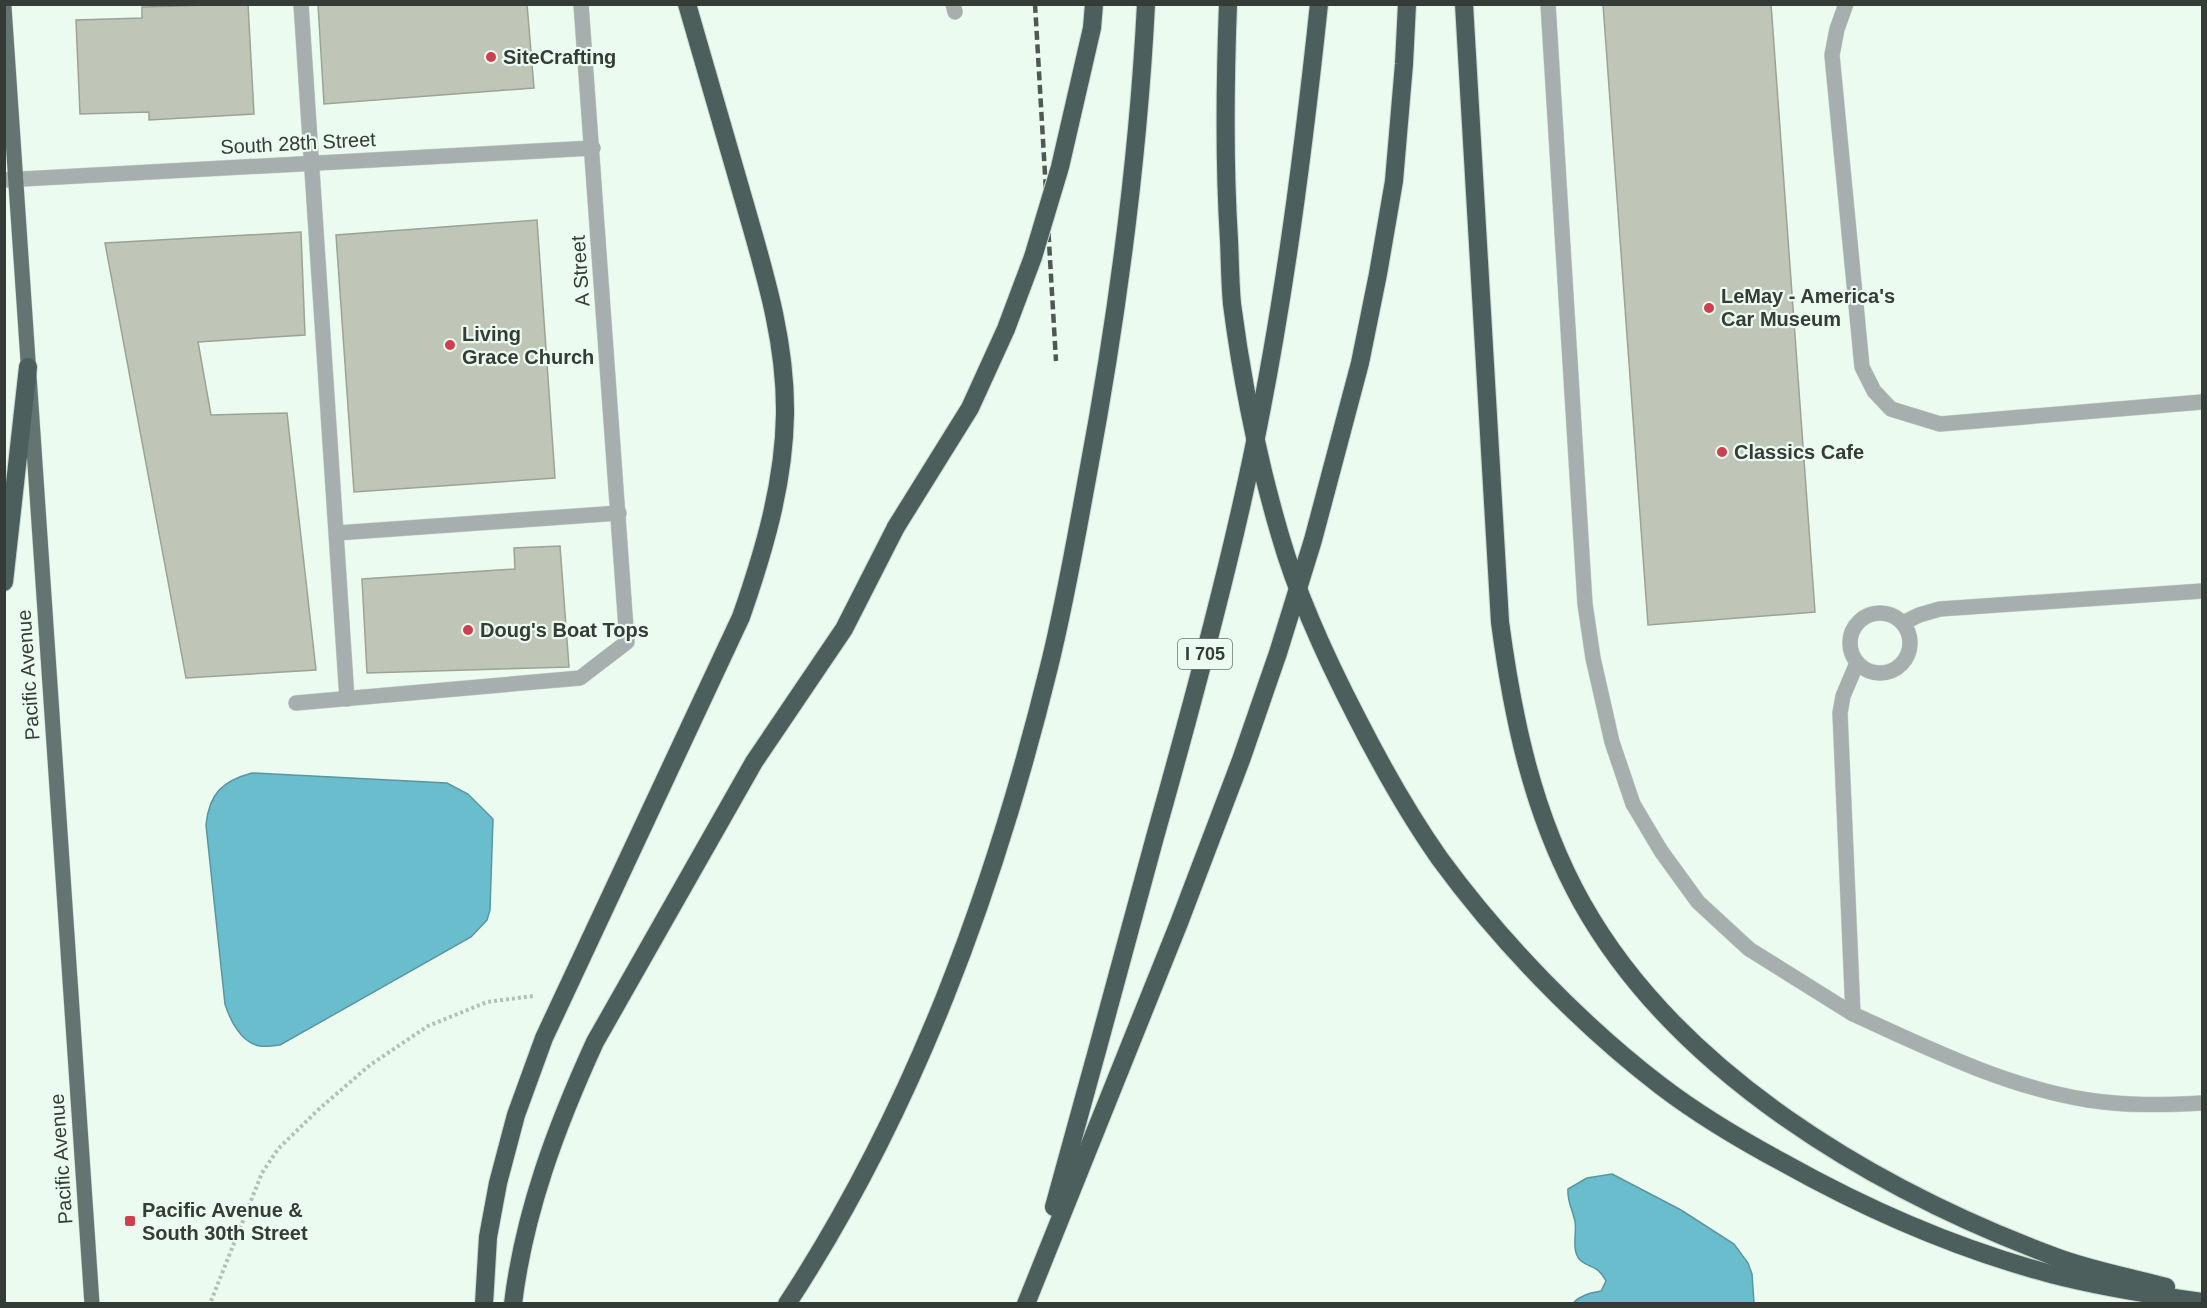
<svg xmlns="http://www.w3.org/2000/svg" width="2207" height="1308" viewBox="0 0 2207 1308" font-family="Arial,sans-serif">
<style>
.water{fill:#6abdcd;stroke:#5a96a0;stroke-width:1.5}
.building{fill:#bfc6b8;stroke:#9ca395;stroke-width:1.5}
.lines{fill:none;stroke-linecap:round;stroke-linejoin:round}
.minor-casing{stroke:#cad8cf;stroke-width:16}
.major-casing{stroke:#cad8cf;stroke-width:16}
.highway-casing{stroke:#cad8cf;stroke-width:20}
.path{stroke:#b3c0b7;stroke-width:4;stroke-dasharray:3 3;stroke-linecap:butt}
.minor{stroke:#a6afad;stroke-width:15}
.major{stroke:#647471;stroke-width:15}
.highway{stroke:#4d5f5c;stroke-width:18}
.rail{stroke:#505853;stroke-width:4.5;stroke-dasharray:9 4.5;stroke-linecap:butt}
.highway-bridge-casing{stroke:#cad8cf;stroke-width:20;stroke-linecap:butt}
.highway-bridge{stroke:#4d5f5c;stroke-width:18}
.poi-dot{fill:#cf3f4f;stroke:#ebfbf0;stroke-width:2}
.labels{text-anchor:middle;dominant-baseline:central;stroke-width:4.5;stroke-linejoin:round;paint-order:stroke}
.shield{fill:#ebfbf0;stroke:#6c756e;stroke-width:1.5}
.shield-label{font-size:18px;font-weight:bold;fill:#353b37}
.poi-label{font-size:20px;font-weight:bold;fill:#353b37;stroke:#ebfbf0;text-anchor:start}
.street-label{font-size:20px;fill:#353b37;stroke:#ebfbf0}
</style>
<rect width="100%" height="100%" fill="#ebfbf0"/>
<!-- water -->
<g class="water">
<path d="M252 773 447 783 468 794 493 819 490 910 487 920 471 937 280 1045C273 1046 266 1047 260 1046 241 1043 230 1020 225 1004L206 825C209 794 222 781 252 773Z"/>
<path d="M1612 1174 1681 1210 1734 1244 1748 1263 1752 1274 1754 1303H1573C1581 1295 1590 1293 1601 1291L1606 1281C1597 1264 1590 1269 1580 1260 1571 1250 1577 1234 1575 1222 1573 1210 1567 1202 1568 1189L1587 1178Z"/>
</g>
<!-- building -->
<g class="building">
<polygon points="248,4 254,114 149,120 149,112 80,114 76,20 142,18 142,7"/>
<polygon points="318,4 527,4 534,88 324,104"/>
<polygon points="1603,4 1771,4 1815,612 1648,625"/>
<polygon points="537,220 555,478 354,492 336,235"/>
<polygon points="301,232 305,335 198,342 211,415 287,413 316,670 186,678 105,243"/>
<polygon points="560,546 569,667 367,673 362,579 515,569 514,548"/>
</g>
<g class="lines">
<!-- minor casing -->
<g class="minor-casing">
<g id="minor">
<polyline points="301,4 347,699"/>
<polyline points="953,4 955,12"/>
<polyline points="1548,4 1585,604 1593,658 1612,742 1633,804 1661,851 1698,902 1749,949 1853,1014"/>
<polyline points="1846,4 1837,29 1832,55 1862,367 1874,391 1891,409 1940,424 2202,402"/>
<polyline points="4,180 593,148"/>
<polyline points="337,533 619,513"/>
<circle cx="1880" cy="643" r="30"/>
<polyline points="1903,623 1919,615 1940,609 2202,591"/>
<path d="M1857 663 1843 696 1840 713 1853 1014C1928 1048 2006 1087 2088 1100 2126 1106 2164 1105 2202 1103"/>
<polyline points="296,703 580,678 627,642 581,4"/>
</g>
</g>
<!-- major casing -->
<g class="major-casing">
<polyline id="major" points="4,7 92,1304"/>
</g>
<!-- highway casing -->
<g class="highway-casing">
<g id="highway">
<path d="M1228 4C1225 83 1224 162 1229 240 1230 261 1230 283 1232 304 1242 381 1258 460 1280 535 1298 598 1327 660 1357 718 1381 765 1409 815 1440 859 1500 941 1580 1024 1661 1086 1699 1115 1741 1140 1784 1163 1868 1210 1957 1249 2051 1274 2101 1287 2152 1295 2202 1302"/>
<path d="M1464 4 1500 622C1513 720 1533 815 1582 903 1678 1074 1875 1189 2053 1256 2089 1270 2129 1277 2166 1287"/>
<polyline points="4,582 28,367"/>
<path d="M1054 1207C1088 1084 1122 960 1155 837 1186 727 1216 617 1241 507 1279 341 1301 173 1319 4"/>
<path d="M484 1304 488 1237 498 1183 516 1115 544 1038 741 617C764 551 784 484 785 414 786 340 764 271 744 201 725 135 706 70 687 4"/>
<path d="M513 1304C524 1212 557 1125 595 1042L754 762 844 629 896 527"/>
<path d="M787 1304C914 1110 994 891 1049 667 1065 603 1076 538 1088 473 1117 318 1138 162 1146 4"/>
<polyline points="1026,1304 1179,923 1241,760 1278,653 1313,540 1360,363 1378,274 1394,181 1404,64 1407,4"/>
</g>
</g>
<!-- path -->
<polyline class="path" points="211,1301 262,1173 278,1149 319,1109 370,1065 428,1026 487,1002 533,996"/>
<!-- minor -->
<use href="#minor" class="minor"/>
<!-- major -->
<use href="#major" class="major"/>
<!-- highway -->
<use href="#highway" class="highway"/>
<!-- rail -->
<polyline class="rail" points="1035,4 1056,361"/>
<!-- highway-bridge casing -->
<g class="highway-bridge-casing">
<polyline id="highway-bridge" points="896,527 970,408 1006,329 1033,257 1060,167 1092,28 1094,4"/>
</g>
<!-- highway-bridge -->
<use href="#highway-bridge" class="highway-bridge"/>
</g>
<!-- markers -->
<g class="poi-dot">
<circle cx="491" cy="57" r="6"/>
<circle cx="1709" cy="308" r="6"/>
<circle cx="450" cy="345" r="6"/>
<circle cx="1722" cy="452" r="6"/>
<circle cx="468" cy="630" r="6"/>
<rect x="124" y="1215" width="12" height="12" rx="3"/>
</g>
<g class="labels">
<!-- shield labels -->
<rect class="shield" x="1178" y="639" width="54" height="30" rx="4.5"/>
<g class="shield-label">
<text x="1205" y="654">I 705</text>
</g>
<!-- poi labels -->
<g class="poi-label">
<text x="503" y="57">SiteCrafting</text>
<text x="1721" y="296">LeMay - America's<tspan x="1721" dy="23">Car Museum</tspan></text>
<text x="462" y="334">Living<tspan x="462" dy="23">Grace Church</tspan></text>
<text x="1734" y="452">Classics Cafe</text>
<text x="480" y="630">Doug's Boat Tops</text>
<text x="142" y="1210">Pacific Avenue &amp;<tspan x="142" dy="23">South 30th Street</tspan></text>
</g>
<!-- street labels -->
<g class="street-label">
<text transform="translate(298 143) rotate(-3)">South 28th Street</text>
<text transform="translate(580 271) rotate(-94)">A Street</text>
<text transform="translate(28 675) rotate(-94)">Pacific Avenue</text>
<text transform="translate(61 1159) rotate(-94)">Pacific Avenue</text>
</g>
</g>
<!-- border -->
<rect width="2207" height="1308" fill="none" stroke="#353b37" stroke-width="12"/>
</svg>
